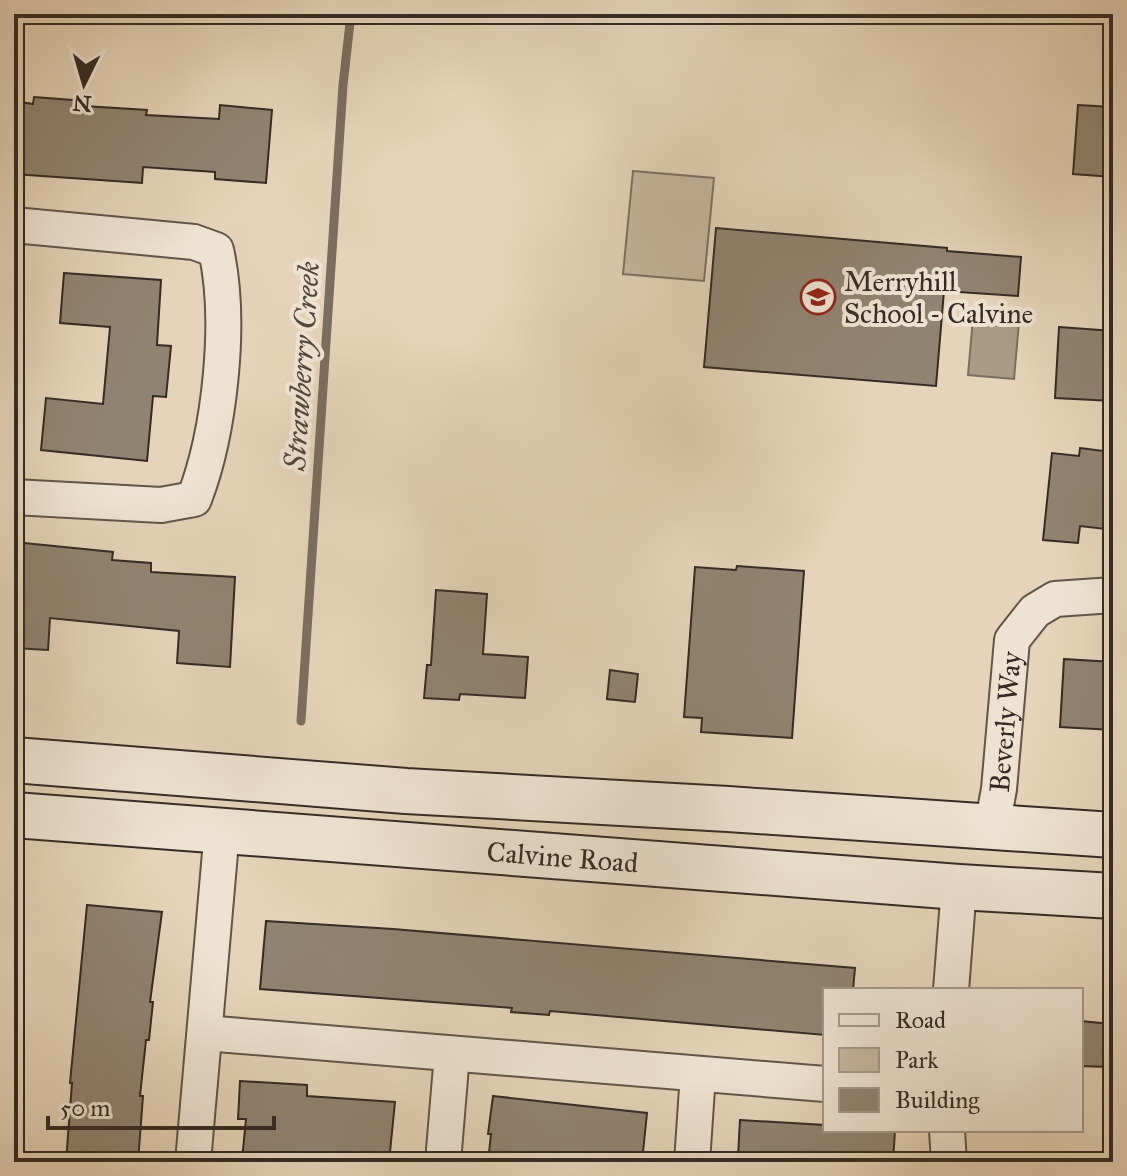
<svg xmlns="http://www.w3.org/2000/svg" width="1127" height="1176" viewBox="0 0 1127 1176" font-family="'IM FELL Great Primer',serif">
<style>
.green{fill:#c7b7a0;stroke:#7e7162;stroke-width:2}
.water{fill:#aa9b86;stroke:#7c6e5f;stroke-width:2}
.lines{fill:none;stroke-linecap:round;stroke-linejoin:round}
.stream{stroke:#7c6e5f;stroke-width:9}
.building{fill:#918371;stroke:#362b24;stroke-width:2}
.street-casing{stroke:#625549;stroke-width:38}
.secondary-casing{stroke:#362b24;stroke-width:48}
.street{stroke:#eee3d2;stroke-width:34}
.secondary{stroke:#eee3d2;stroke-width:44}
.labels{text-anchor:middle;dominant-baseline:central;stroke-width:8;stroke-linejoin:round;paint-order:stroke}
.poi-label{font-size:28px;fill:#362b24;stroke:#eee3d2;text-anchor:start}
.street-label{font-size:28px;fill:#362b24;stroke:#eee3d2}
.water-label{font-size:30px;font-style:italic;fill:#53473c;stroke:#eee3d2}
</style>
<rect width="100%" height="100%" fill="#e5d4b9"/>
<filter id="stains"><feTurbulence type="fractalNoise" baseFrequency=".0025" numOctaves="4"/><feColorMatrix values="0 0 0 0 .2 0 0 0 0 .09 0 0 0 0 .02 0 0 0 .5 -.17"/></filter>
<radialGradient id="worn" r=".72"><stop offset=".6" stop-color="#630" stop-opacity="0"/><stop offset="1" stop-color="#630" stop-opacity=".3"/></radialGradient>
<!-- green -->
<polygon class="green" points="633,171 714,178 704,281 623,274"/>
<!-- water -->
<polygon class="water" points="974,307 1020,311 1014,379 968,375"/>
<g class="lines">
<!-- stream -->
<polyline class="stream" points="301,721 343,85 351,14"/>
</g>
<!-- building -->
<g class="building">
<polygon points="34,97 85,101 84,106 147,110 146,115 219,119 220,105 272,110 266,183 215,179 215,172 143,167 142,183 14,174 14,101 33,104"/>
<polygon points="1078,105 1113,107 1113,177 1073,174"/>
<polygon points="716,228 947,248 947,251 1021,257 1018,296 944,291 936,386 704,367"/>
<polygon points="64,273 161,280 157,345 171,346 166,397 153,396 147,461 41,450 46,398 103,404 110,327 60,323"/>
<polygon points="1059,327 1113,331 1113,401 1055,398"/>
<polygon points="1080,448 1112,452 1105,529 1080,526 1078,543 1043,540 1052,453 1079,456"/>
<polygon points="14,542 113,552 112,560 151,563 151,572 235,577 230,667 177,663 179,631 50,618 48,650 14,648"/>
<polygon points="737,566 804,571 792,738 701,732 702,718 684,717 695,567 736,570"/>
<polygon points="436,590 487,594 483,654 528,657 525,698 460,694 459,700 424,698 427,665 431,665"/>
<polygon points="1064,659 1113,662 1113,730 1060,727"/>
<polygon points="610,670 638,674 635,702 607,699"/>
<polygon points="87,905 162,912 150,1002 153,1002 149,1040 146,1040 140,1096 143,1096 138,1162 66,1162 72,1083 70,1083"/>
<polygon points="266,921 393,929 855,968 853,990 825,990 825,1035 550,1011 549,1015 511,1012 512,1008 260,989"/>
<polygon points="1081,1021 1110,1024 1107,1067 1081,1066"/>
<polygon points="240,1081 307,1085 307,1096 395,1102 389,1162 242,1160 246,1119 238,1119"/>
<polygon points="493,1096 647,1113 642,1162 488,1162 491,1134 488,1134"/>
<polygon points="740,1120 825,1125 825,1130 895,1130 893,1162 825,1162 738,1156"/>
</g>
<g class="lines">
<!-- street casing -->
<g class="street-casing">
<g id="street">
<path d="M14 225 194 242 216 250C232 321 220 432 194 499L161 505 14 497"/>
<path id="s1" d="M992 827 999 789 1012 640 1035 611 1055 599 1113 595"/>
<polyline points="951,990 959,887"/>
<polyline points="205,1033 825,1084"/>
<polyline points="947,1130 949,1162"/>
<polyline points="193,1162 222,830"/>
<polyline points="443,1162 452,1054"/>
<polyline points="692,1162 698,1074"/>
</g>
</g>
<!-- secondary casing -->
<g class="secondary-casing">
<g id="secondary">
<polyline points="14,760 406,791 728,809 1113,835"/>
<path id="s2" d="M14 815 959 887 1113 896"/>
</g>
</g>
<!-- street -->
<use href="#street" class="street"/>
<!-- secondary -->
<use href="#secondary" class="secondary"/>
</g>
<!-- icons -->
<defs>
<g id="school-ring" transform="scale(1.8)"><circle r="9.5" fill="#eee3d2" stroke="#8f2418" stroke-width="1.5"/><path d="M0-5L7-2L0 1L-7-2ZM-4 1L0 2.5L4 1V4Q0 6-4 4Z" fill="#8f2418"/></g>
</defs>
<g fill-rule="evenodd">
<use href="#school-ring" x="818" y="297"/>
</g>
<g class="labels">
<!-- poi labels -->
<g class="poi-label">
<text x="844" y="281">Merryhill<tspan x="844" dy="32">School - Calvine</tspan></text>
</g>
<!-- street labels -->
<g class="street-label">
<text stroke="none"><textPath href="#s1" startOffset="106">Beverly Way</textPath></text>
<text stroke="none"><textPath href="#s2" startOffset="550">Calvine Road</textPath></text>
</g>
<!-- water labels -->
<g class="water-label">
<text transform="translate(302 366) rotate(-86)">Strawberry Creek</text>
</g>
</g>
<!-- margin -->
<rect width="1127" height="1176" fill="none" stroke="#e5d4b9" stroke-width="48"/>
<rect x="16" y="16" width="1095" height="1144" fill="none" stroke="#362b24" stroke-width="4"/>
<rect x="24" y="24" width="1079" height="1128" fill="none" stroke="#362b24" stroke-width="2"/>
<!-- legend -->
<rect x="823" y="988" width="260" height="144" fill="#eee3d2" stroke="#a4998c" stroke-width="2"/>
<rect x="839" y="1014" width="40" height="12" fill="#eee3d2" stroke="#a4998c" stroke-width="2"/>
<text x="895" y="1028" font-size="24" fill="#362b24">Road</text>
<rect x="839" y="1048" width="40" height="24" fill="#c7b7a0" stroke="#a4998c" stroke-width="2"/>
<text x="895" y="1068" font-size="24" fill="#362b24">Park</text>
<rect x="839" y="1088" width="40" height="24" fill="#918371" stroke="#a4998c" stroke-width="2"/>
<text x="895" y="1108" font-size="24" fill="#362b24">Building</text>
<!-- north arrow -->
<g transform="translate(84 84) rotate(185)" stroke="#eee3d2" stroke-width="6" paint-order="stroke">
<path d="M0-6L14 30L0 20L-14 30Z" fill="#362b24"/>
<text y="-12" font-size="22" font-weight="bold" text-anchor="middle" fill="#362b24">N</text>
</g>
<!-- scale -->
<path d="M48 1116v12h226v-12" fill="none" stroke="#362b24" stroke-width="4"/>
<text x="60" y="1116" font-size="24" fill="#362b24" stroke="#eee3d2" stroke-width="6" paint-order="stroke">50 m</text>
<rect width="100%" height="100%" filter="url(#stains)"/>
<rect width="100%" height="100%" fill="url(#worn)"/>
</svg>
